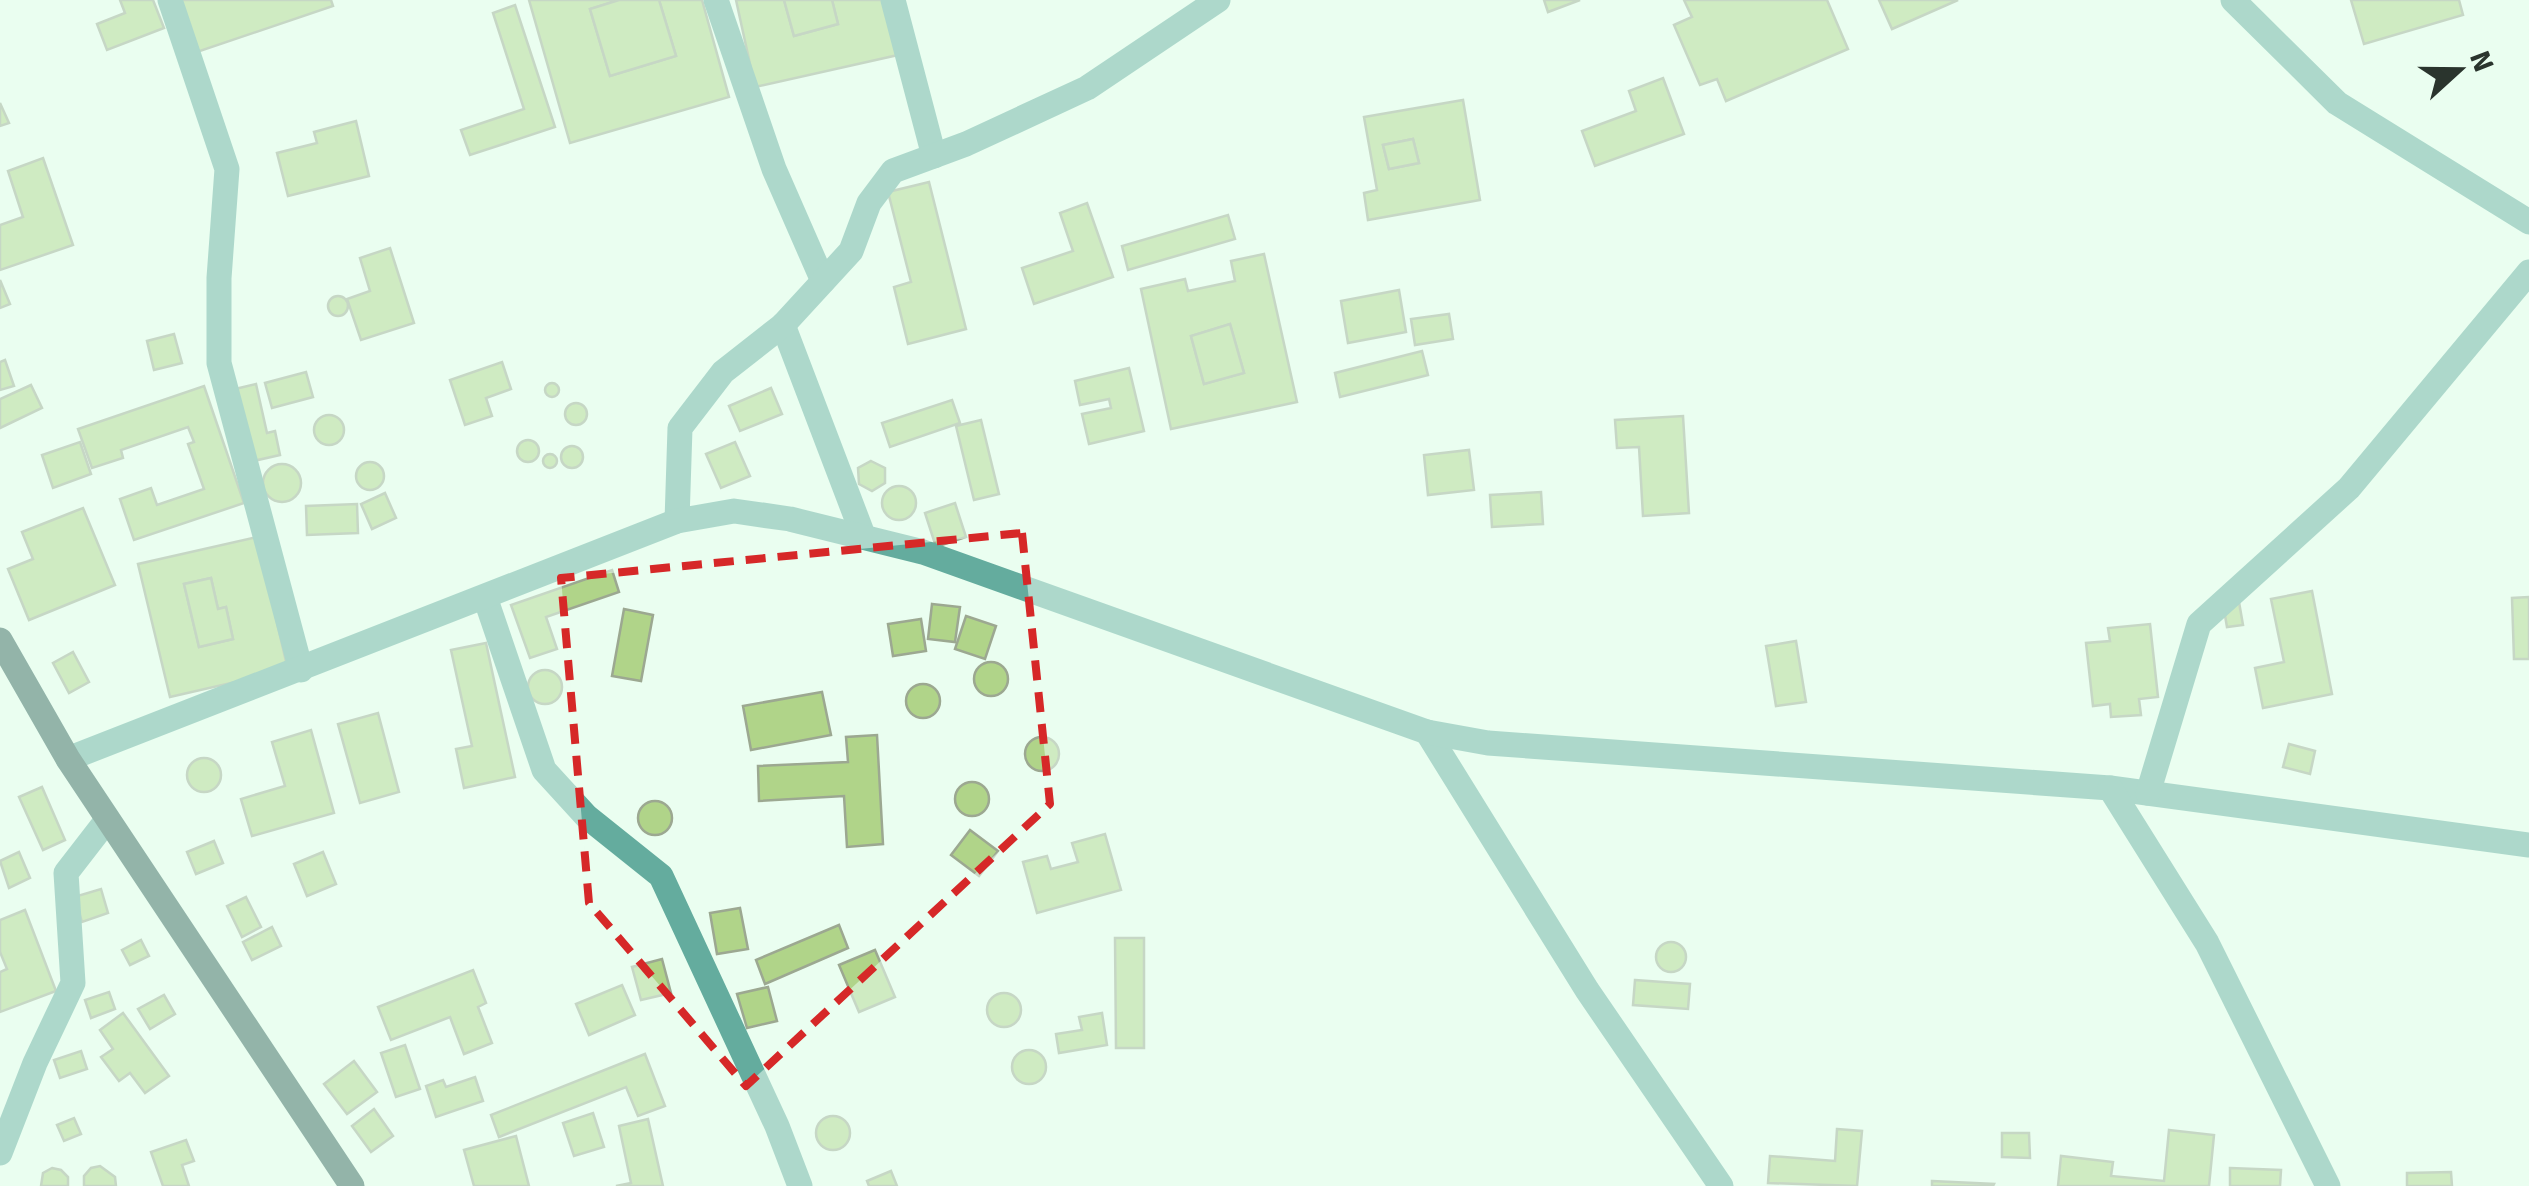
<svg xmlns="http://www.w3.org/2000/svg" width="2529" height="1186" viewBox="0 0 2529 1186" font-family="Signika,sans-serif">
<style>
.building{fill:#b0d489;stroke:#9ca891;stroke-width:2.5;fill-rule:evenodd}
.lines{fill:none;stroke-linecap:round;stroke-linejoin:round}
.minor{stroke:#64ac9e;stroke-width:25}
.major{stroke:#2a5c53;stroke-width:25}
.marked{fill:none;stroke:#d62828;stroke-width:8;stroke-dasharray:20 12;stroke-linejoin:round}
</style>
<rect width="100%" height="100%" fill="#eafef0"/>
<!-- building -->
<g class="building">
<polygon points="120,0 153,0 164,28 107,50 97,24 125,13"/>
<polygon points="179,0 331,0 333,6 197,52"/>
<polygon points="529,0 619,0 590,9 610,76 676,56 659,0 702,0 729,97 570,143"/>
<polygon points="619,0 659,0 676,56 610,76 590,9"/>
<polygon points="736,0 784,0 794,36 838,24 832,0 885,0 898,55 755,87"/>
<polygon points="784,0 832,0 838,24 794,36"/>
<polygon points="1544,0 1580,0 1548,12"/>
<polygon points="1684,0 1827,0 1848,49 1726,101 1717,79 1700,85 1674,25 1692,17"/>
<polygon points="1879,0 1958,0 1892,29"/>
<polygon points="2351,0 2459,0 2463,15 2364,44"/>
<polygon points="515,5 555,127 470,155 461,130 524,109 493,13"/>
<polygon points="1663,78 1684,134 1595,166 1582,131 1636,111 1629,91"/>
<path d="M1463 100 1480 200 1368 220 1364 193 1377 190 1364 117ZM1413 139 1419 163 1389 169 1383 145Z"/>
<polygon points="0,103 9,123 0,126"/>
<polygon points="356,121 369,176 288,196 277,153 317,143 314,132"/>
<polygon points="1413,139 1419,163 1389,169 1383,145"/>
<polygon points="43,158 73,245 0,270 0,225 23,217 8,171"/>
<polygon points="929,182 966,329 908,344 894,287 911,282 888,192"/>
<polygon points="1087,203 1113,277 1034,304 1022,268 1073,251 1060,213"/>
<polygon points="1228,215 1235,239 1128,270 1122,246"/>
<polygon points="390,248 414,323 361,340 347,299 370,291 360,258"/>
<path d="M1264 254 1297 402 1171 429 1141 289 1185 279 1188 291 1235 281 1231 261ZM1230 324 1244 373 1204 384 1191 336Z"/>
<polygon points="0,280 10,304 0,308"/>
<polygon points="1399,290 1406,332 1348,343 1341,301"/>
<circle cx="338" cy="306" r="10"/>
<polygon points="1449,314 1453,339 1415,345 1411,319"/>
<polygon points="1230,324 1244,373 1204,384 1191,336"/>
<polygon points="174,334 182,363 154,370 147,341"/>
<polygon points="1422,351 1428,375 1340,397 1335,373"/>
<polygon points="5,360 14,386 0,390 0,362"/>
<polygon points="502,362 511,389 486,398 492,416 465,425 450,380"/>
<polygon points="1129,368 1144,431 1089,444 1082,414 1111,408 1109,399 1080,405 1075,381"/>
<polygon points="306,372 313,397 272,408 265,383"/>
<circle cx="552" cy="390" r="7"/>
<polygon points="256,384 267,433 275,431 280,455 249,462 231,390"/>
<polygon points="31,385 42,408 0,428 0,399"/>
<polygon points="204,386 244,503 134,540 120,499 151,488 157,505 204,489 188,444 194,442 188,427 121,450 123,458 92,468 78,429"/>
<polygon points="771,388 782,414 740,431 729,406"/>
<polygon points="952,400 960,423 890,447 882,423"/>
<circle cx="576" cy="414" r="11"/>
<circle cx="329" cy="430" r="15"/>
<polygon points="1683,416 1689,513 1643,516 1639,447 1617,448 1615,420"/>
<polygon points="981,420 999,494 974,500 956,426"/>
<circle cx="528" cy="451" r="11"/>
<polygon points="80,442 91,474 53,488 42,455"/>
<polygon points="735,442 750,476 721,488 706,454"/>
<circle cx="572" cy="457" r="11"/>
<polygon points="1469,450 1474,490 1428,495 1424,455"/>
<circle cx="550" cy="461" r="7"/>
<polygon points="871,461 885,468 885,483 872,491 859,484 858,468"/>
<circle cx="370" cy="476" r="14"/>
<circle cx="282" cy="483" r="19"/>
<circle cx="899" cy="503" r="17"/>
<polygon points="1541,492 1543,524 1492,527 1490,495"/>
<polygon points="385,493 396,518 372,529 361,504"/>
<polygon points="955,503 966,537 936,547 925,513"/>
<polygon points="357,504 358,533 307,535 306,506"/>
<polygon points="83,508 115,585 29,620 8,569 33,559 22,532"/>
<path d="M257 537 288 670 170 697 138 564ZM211 578 218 609 226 607 233 639 199 647 184 584Z"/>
<polygon points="612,570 619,592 546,617 557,649 530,658 511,605"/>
<polygon points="211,578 218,609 226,607 233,639 199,647 184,584"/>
<polygon points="2312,591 2332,694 2263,708 2255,668 2284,662 2271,599"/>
<polygon points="2529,597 2529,659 2514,659 2512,598"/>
<polygon points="2239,602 2243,625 2227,627 2223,604"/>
<polygon points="932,604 960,607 955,642 928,639"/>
<polygon points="624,609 653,615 641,681 612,676"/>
<polygon points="966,616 996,626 985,659 955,649"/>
<polygon points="921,619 926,651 893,656 888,624"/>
<polygon points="2150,624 2158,697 2139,699 2141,715 2111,717 2110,704 2093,706 2086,643 2110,641 2108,628"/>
<polygon points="1796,641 1806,702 1776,706 1766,646"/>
<polygon points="486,643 515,777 464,788 456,749 472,746 451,650"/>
<polygon points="73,652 89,682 69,693 53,663"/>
<circle cx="991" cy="679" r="17"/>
<circle cx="545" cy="687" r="17"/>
<circle cx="923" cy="701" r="17"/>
<polygon points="822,692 831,735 751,750 743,706"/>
<polygon points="378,713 399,792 360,803 338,724"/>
<polygon points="311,730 334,813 252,836 241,799 285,786 272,742"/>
<polygon points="877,735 883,844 847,847 844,796 759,801 758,766 848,762 846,737"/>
<circle cx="1042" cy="754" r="17"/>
<polygon points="2289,744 2315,751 2310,774 2283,767"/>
<circle cx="204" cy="775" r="17"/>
<circle cx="972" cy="799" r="17"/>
<polygon points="42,787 65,840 43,850 19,797"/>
<circle cx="655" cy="818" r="17"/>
<polygon points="970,830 998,851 979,876 951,855"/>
<polygon points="1105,834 1121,890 1037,913 1023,862 1047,856 1051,869 1078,862 1072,843"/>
<polygon points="214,841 223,863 196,874 187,852"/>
<polygon points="19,852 30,878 9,888 0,861"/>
<polygon points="323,852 336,884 307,896 294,864"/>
<polygon points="101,889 108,913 82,922 74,897"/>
<polygon points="246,897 261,927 242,937 227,906"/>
<polygon points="740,908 748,949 717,954 710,913"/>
<polygon points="25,910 56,991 0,1012 0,972 7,969 0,952 0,920"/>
<polygon points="839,925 848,948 765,984 756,960"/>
<polygon points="272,927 281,946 252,960 243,942"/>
<polygon points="1115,938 1144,938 1144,1048 1116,1048"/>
<polygon points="141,940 149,956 130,965 122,950"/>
<circle cx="1671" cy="957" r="15"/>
<polygon points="875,950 895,997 859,1012 839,965"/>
<polygon points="662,959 671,993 641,1000 632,967"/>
<polygon points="473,970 486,1003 478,1007 492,1043 464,1054 450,1017 391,1040 378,1007"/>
<polygon points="1635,980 1690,984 1688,1009 1633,1005"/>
<polygon points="622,985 635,1015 589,1035 576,1004"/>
<polygon points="768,987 777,1021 747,1028 737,994"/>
<polygon points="109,992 115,1009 91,1018 85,1000"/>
<circle cx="1004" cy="1010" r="17"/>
<polygon points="164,995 175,1014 150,1029 138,1009"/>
<polygon points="123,1013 169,1076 145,1093 130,1073 119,1081 101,1057 113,1049 100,1030"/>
<polygon points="1102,1013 1107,1045 1059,1053 1056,1034 1082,1030 1079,1017"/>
<polygon points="405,1045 420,1089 396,1097 381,1053"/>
<circle cx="1029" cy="1067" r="17"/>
<polygon points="81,1051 87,1069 60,1078 54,1060"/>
<polygon points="645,1054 665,1106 638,1116 626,1087 499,1137 491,1115"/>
<polygon points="354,1061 377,1092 347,1114 324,1084"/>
<polygon points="475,1077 483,1101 436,1117 426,1086 443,1080 446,1087"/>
<polygon points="374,1109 393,1136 371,1152 352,1126"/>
<polygon points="593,1113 604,1147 574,1156 563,1123"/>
<circle cx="833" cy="1133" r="17"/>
<polygon points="74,1118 81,1134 64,1141 57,1125"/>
<polygon points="648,1119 663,1186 616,1186 631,1183 619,1126"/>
<polygon points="1837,1129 1862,1131 1857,1186 1768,1183 1770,1156 1835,1161"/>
<polygon points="2169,1130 2214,1135 2209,1186 2058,1186 2061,1156 2113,1162 2111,1176 2164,1181"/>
<polygon points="2002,1133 2029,1133 2030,1158 2002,1157"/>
<polygon points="516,1136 529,1186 474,1186 464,1150"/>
<polygon points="186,1140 194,1161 182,1165 189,1186 163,1186 151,1152"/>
<polygon points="100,1166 115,1177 116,1186 84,1186 84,1176 91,1168"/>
<polygon points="52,1168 61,1170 68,1177 68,1186 41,1186 43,1173"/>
<polygon points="2230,1168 2281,1170 2280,1186 2230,1186"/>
<polygon points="891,1171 897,1186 869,1186 867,1181"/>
<polygon points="2451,1172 2452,1186 2407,1186 2407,1173"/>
<polygon points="1932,1181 1994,1184 1993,1186 1932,1186"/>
</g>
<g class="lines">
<!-- minor -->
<g class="minor">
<polyline points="170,0 227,169 219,278 219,363 301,670"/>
<polyline points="716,0 774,169 823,281"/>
<polyline points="893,0 934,156"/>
<polyline points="2233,0 2337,103 2529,222"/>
<polyline points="783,325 863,535"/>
<polyline points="677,521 680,428 723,372 783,325 851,251 869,203 893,171 966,144 1087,88 1218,0"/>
<polyline points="485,597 544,770 586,816 661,876 777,1126 800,1186"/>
<polyline points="1427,732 1587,990 1721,1186"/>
<polyline points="68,759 677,521 734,511 790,519 923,552 1427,732 1488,743 2110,788 2529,845"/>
<polyline points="2110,788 2207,943 2328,1186"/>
<polyline points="2148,793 2199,624 2349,488 2529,272"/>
<polyline points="0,1153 35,1063 73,983 66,873 107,820"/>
</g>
<!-- major -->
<polyline class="major" points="0,640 68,759 352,1186"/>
</g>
<!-- marked area -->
<path d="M0 0H2529V1186H0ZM1022 533 1050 804 746 1086 589 903 561 578Z" fill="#eafef0" fill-opacity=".55" fill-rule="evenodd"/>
<path class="marked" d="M1022 533 1050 804 746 1086 589 903 561 578Z"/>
<!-- north arrow -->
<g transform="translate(2459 70) rotate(69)" stroke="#eafef0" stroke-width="8" paint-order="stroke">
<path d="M0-8L18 38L0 25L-18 38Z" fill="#2a342d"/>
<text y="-15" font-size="28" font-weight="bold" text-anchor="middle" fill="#2a342d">N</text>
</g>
</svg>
